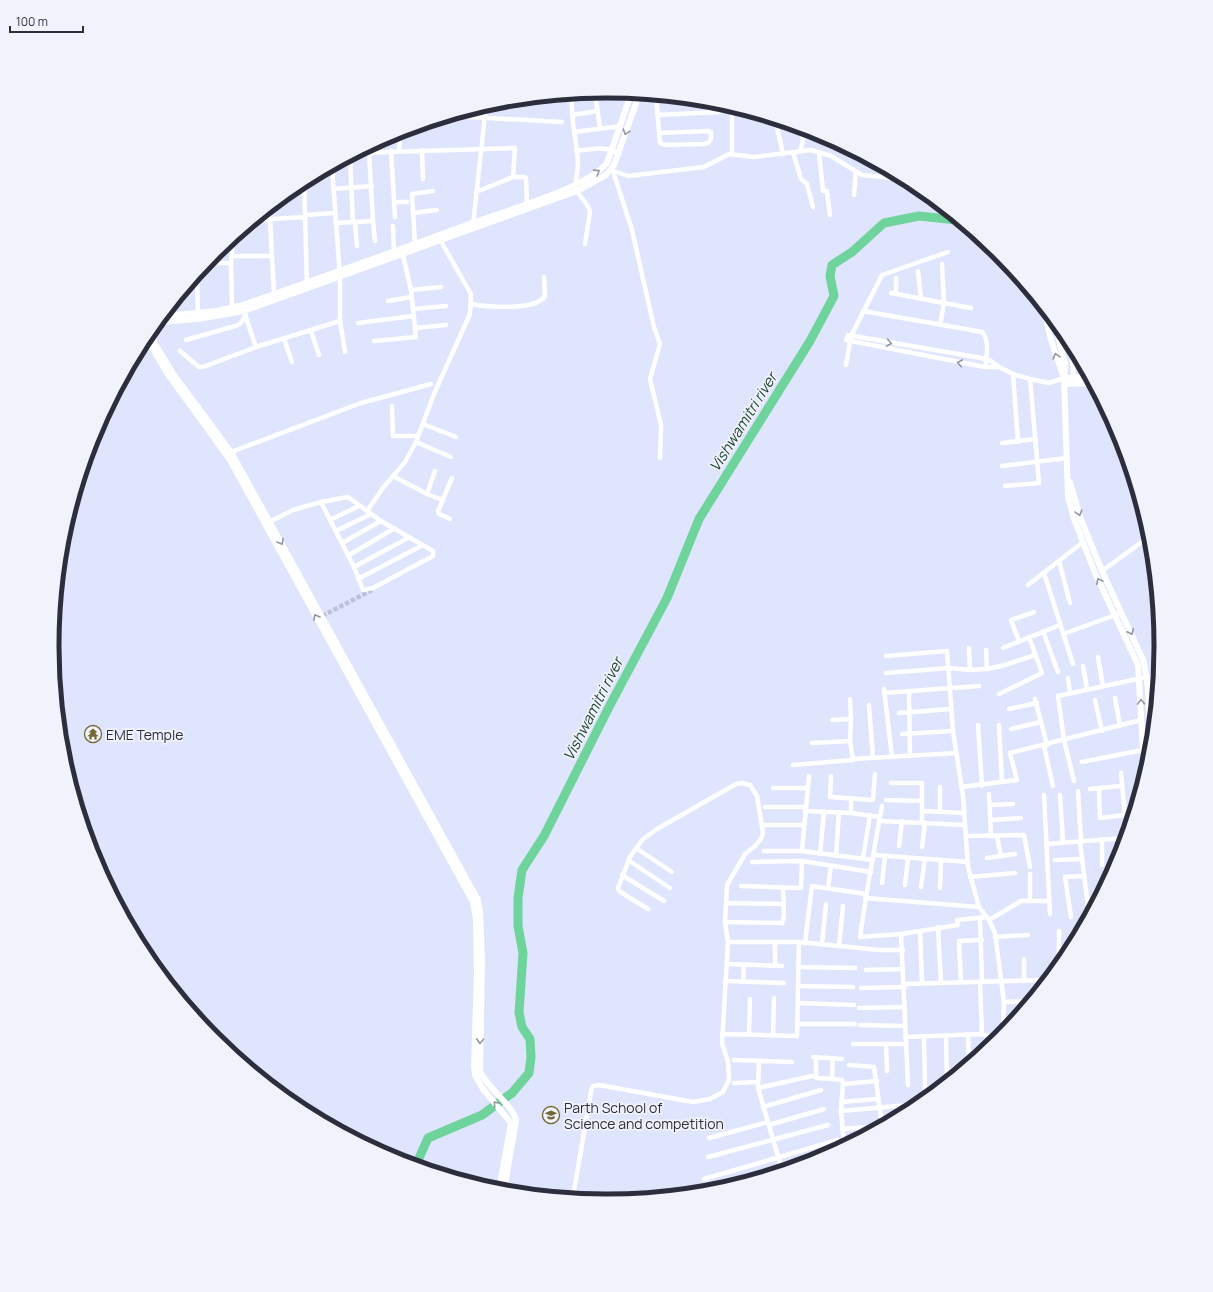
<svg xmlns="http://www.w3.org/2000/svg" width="1213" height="1292" viewBox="0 0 1213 1292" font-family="Manrope,sans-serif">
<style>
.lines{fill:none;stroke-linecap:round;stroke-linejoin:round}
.river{stroke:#6fd39c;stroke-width:9}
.street-tunnel{stroke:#bcc0d8;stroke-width:4.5;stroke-dasharray:4.5 2;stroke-linecap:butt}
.street{stroke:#fff;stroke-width:4.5}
.secondary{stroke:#fff;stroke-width:6}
.oneway{stroke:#96969e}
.labels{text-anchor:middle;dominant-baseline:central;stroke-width:3.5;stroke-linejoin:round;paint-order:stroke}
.poi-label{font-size:14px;fill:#2c2e3e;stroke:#f1f3fc;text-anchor:start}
.water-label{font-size:15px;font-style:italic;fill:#143f29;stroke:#f1f3fc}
.rim{fill:none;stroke:#2c2e3e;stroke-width:5}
</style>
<rect width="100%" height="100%" fill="#e0e5fe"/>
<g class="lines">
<!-- river -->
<polyline class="river" points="416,1165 428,1138 482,1115 512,1093 529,1073 531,1057 530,1039 522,1027 519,1013 523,953 518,926 518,898 522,870 544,836 609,707 667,598 699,519 810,341 834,296 830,276 832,265 852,252 884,223 919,216 957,220"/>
<!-- street-tunnel -->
<polyline class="street-tunnel" points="322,616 374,589"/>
<!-- street -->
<g class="street">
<polyline points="595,93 600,128"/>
<path d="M572 95C570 118 577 141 578 163 578 172 574 183 577 191 581 199 589 204 590 212L585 244"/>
<polyline points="656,96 660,143 665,145 704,144 708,143 711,139 711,132 709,131 659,133"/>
<polyline points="549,97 571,99"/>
<polyline points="732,107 732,154"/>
<polyline points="572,115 598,111"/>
<polyline points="657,115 720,112"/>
<polyline points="452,116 562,122"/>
<polyline points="771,119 777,127 783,154"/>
<polyline points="574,132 621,126"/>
<polyline points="422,150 423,179"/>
<polyline points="391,151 395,217"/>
<polyline points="399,151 401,132"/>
<path d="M576 151C591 149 606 145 619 154"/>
<polyline points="375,152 376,143"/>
<polyline points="793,152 801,179 807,184 813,207"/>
<polyline points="800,152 803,140 801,128"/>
<polyline points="819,152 823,191 827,191 830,215"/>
<polyline points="359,153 515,148 513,177 476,192"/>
<polyline points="350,158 353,222"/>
<polyline points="611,170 628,176 704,167 729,154 754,157 811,150 831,156 862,175 903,179"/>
<polyline points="613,171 632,230 654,327 660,344 650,379 661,425 660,458"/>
<polyline points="513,177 523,177 526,178 527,204"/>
<polyline points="304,182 307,284"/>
<polyline points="333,189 372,186"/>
<polyline points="854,195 856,171"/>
<polyline points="394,202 407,202"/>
<polyline points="413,213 437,210"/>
<polyline points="306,215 334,213"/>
<polyline points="270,218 274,294"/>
<polyline points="256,220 305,217"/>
<polyline points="373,221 375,241"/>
<polyline points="355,222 357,246"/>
<polyline points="335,223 373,221 369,152"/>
<polyline points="473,225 486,106"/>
<polyline points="393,226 394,253"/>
<polyline points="415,245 412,194 433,191"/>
<polyline points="233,256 272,256"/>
<polyline points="207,263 231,263"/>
<polyline points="918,271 921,299"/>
<polyline points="197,276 198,315"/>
<polyline points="896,278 896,294"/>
<polyline points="411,290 441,287"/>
<polyline points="891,293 971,308"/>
<polyline points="388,301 411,297"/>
<path d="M471 304C487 307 536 311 545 296L544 277"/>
<polyline points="232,308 231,263 233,239"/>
<polyline points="413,309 446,306"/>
<path d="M863 311 982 332C990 340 987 357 985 367"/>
<polyline points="245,315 256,347"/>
<polyline points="340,321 345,352"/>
<polyline points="358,323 413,316"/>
<polyline points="940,325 944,303 942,264"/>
<polyline points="415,328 446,325"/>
<polyline points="311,331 319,355"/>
<polyline points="284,339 292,362"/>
<polyline points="186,340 235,326 240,324 246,315"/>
<polyline points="374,341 416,337 411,290 402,251"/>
<polyline points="1070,342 1074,380"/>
<polyline points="180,351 199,367 203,367 256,347 340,321 340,277 332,167"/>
<polyline points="846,365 851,336 882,275 948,252"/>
<polyline points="999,367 985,367 846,340 848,335 981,358 991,361 999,367 1013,374 1030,379 1049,383 1064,378"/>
<polyline points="1013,374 1018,442"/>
<polyline points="392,406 393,436 418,436"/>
<polyline points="423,424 456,437"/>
<polyline points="416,442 451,457"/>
<polyline points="1002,443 1036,439"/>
<polyline points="231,452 361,403 431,384"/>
<polyline points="1002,466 1067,458"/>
<polyline points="393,476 427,494 443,500"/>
<polyline points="1005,486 1039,483 1030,379"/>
<polyline points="427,494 435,471"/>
<polyline points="367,511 383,488 405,462 416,442 434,394 470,314 471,294 439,238"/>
<polyline points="450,519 439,514 438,511 452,478"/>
<polyline points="330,520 359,506"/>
<polyline points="267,523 293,510 321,502 354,567 363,590 373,588 433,556 433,551 381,521 348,497 321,502"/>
<polyline points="336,531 371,514"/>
<polyline points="342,543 381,521"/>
<polyline points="349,555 395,528"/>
<polyline points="1059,561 1070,603"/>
<polyline points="354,567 408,538"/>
<polyline points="1102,571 1150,536"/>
<polyline points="1044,573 1073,664"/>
<polyline points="358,579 421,546"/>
<polyline points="1028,585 1083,542"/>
<polyline points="1043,631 1058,672"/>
<polyline points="1063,634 1118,614"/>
<polyline points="1019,641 1011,620 1034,612"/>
<polyline points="969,648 970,670"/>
<polyline points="1003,648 1060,625"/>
<polyline points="986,650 987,669"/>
<polyline points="886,656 947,651 953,731 963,796 968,867 979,907 989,920 995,933 1004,1002 1003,1033"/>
<polyline points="1098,657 1103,686"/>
<polyline points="1083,666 1087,689"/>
<polyline points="886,673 949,668 970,670 987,669 1005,665 1035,655"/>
<polyline points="1068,678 1070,693"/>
<polyline points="884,689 892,757"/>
<polyline points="909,691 910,756"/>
<polyline points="884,693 979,686"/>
<polyline points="999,694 1042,673 1029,637"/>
<polyline points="1115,698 1120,726"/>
<polyline points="1035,699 1047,745"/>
<polyline points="1095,700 1102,731"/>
<polyline points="869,705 873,758"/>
<polyline points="1009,709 1037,703"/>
<polyline points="899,713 951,709"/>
<polyline points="832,720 851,719"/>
<polyline points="978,725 982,786"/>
<polyline points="999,725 1002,782"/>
<polyline points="1011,729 1041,722"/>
<polyline points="902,734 953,731"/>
<polyline points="812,743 850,741"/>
<polyline points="1044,746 1053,786"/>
<polyline points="854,759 956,753"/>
<polyline points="1082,762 1143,750"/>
<polyline points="793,765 853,760 850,741 851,719 850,699"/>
<polyline points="1121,773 1125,816"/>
<polyline points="831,776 830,797 873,800 875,774"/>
<polyline points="1074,781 1064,740 1058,696 1142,678"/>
<polyline points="891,783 922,783 922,823"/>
<polyline points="940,787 940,812"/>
<polyline points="961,787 1017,780 1010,753 1141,720"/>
<polyline points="773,788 808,788"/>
<polyline points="1090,789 1121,786"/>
<polyline points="1099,789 1100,818 1132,814"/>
<polyline points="1078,791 1081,841"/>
<polyline points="989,794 991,836"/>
<polyline points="1044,795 1050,914"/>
<polyline points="1060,795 1063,843"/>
<polyline points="886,800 922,801"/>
<polyline points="990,805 1013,804"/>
<path d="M882 806C874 850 866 893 860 937L901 934 958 925 957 920 987 917"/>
<polyline points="765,807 806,807"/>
<polyline points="805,811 851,813 880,817"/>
<polyline points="922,811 964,813"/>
<polyline points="851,813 851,798"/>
<polyline points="990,820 1021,818"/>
<polyline points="879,821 965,825"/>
<polyline points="764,825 804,825"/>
<polyline points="967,836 1024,835 1030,867"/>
<polyline points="997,836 1001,856"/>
<polyline points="1102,839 1102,865"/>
<polyline points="1119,839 1120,853"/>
<polyline points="1080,842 1089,914"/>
<polyline points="1047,844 1125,838"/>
<polyline points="899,846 902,821"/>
<polyline points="922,847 925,823"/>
<polyline points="636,848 672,872"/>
<polyline points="764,851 802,851 873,860"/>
<polyline points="802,851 809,776"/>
<polyline points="820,854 824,812"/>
<polyline points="874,855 968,862"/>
<polyline points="836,856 839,812"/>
<polyline points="863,858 870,815"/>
<polyline points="987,858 1015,854"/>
<polyline points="628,860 670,888"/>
<polyline points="1055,860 1082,859"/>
<polyline points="752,862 802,861 871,872"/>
<polyline points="1030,874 1030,901"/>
<polyline points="622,875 664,901"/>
<polyline points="970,877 1015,873"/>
<polyline points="882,883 885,856"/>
<polyline points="905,885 908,858"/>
<polyline points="741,886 801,888 802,861"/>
<polyline points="921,887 925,859"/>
<polyline points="828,888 831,866"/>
<polyline points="940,888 941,860"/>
<polyline points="865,898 979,907"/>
<polyline points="727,903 784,904"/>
<polyline points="1071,917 1065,877 1084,876"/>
<polyline points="980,918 982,981"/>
<polyline points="989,920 1021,901 1049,901"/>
<polyline points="725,922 782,923 784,917 783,887"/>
<polyline points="938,927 941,983"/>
<polyline points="920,931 922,983"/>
<polyline points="901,934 908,1085"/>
<polyline points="995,937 1028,935"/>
<polyline points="728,942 799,942 879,950 903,950"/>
<polyline points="805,943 812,886 866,894"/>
<polyline points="822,944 826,904"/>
<polyline points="839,946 843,906"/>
<polyline points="727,964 782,966"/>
<polyline points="1059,965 1059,931"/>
<polyline points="775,966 775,942"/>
<polyline points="799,967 855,968"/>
<polyline points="866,970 903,969"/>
<polyline points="1024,980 1024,959"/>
<polyline points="725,981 784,983"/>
<polyline points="743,981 744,965"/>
<polyline points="1040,981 1040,988"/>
<polyline points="961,982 959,941 982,940"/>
<polyline points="980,982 982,1034"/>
<polyline points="904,984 1046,980"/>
<polyline points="799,986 853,987"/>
<polyline points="861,988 905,987"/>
<polyline points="1004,1002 1029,1001"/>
<polyline points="798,1003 854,1005"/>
<polyline points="859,1008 903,1007"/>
<polyline points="797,1024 855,1024"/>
<polyline points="860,1025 905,1026"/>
<polyline points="722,1034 797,1036 799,942"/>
<polyline points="749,1034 750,999"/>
<polyline points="773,1035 774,998"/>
<polyline points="946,1036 947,1080"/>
<polyline points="968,1036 969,1062"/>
<polyline points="905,1037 982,1034 992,1037 1000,1037"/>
<polyline points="924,1037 925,1088"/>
<polyline points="853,1044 906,1044"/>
<polyline points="886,1044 887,1071"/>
<polyline points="813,1057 842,1059"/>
<polyline points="816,1057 816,1078 832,1079"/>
<polyline points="833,1058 832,1079 842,1080 843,1084 841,1111 844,1143"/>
<polyline points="734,1060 792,1062"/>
<polyline points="759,1061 758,1088 782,1170"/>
<polyline points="849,1065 874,1067 882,1124"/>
<polyline points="734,1083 758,1082"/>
<polyline points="843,1084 877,1081"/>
<polyline points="758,1088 812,1076"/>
<polyline points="922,1096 923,1100"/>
<polyline points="841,1102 877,1099"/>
<polyline points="763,1107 821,1090"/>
<polyline points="841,1111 909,1105"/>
<polyline points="769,1125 824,1109"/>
<polyline points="842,1129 879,1126"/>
<polyline points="709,1138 768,1122"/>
<polyline points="708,1157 828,1125"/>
<polyline points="704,1179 838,1140"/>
<polyline points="573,1197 591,1091 593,1086 599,1085 693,1102 710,1099 723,1092 729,1080 728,1062 722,1043 728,942 725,922 727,885 745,854 755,846 761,839 763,833 757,796 750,785 742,783 736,784 657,829 643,839 630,857 618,888 619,891 648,909"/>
</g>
<!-- secondary -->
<g class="secondary">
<polyline points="1044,309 1051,340 1064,378 1065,363 1054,321"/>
<path d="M164 316 217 311 243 305C320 278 396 251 472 223 505 211 587 188 607 163L631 94"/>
<polyline points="159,322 198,319 244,311 577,191 606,175 614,165 639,95"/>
<path d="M151 331 155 344 174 375 231 452 478 900 480 911 482 960 480 1071C487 1088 514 1106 516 1121L504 1190"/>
<polyline points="146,337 167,373 230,460 473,902 476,919 477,974 474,1067 475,1075 483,1089 511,1123 499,1190"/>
<polyline points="1088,377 1064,378 1068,497 1074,519 1095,573 1138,665 1143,750 1146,768"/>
<polyline points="1064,384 1092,383"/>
<polyline points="1070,482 1080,517 1102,571 1144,662 1148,688 1151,752"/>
<polyline points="164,969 169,983"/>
</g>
</g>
<!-- one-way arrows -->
<defs><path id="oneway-chevron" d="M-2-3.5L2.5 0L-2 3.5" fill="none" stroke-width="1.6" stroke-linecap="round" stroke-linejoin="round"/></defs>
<g class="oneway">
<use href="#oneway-chevron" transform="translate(626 132) rotate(108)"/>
<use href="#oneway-chevron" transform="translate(597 172) rotate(-33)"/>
<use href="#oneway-chevron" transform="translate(889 343) rotate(10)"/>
<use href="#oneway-chevron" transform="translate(1056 356) rotate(-106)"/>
<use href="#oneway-chevron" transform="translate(960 363) rotate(-170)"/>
<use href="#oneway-chevron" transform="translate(1079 513) rotate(74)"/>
<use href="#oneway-chevron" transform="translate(281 542) rotate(61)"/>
<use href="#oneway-chevron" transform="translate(1099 581) rotate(-116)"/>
<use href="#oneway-chevron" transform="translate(316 617) rotate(-119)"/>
<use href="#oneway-chevron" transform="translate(1131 632) rotate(64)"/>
<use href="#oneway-chevron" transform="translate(1141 702) rotate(-92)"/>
<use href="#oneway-chevron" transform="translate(480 1041) rotate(93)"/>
<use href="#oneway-chevron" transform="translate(496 1104) rotate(-131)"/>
</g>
<!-- icons -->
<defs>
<g id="temple-ring" transform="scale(0.9)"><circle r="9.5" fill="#f1f3fc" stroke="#736835" stroke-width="1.5"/><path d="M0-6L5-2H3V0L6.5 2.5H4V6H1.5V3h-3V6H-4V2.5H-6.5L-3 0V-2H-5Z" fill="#736835"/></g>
<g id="school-ring" transform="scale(0.9)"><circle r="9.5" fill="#f1f3fc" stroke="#736835" stroke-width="1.5"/><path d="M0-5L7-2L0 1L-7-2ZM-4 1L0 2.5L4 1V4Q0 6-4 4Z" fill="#736835"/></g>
</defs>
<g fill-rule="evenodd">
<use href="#temple-ring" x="93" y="734"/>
<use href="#school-ring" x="551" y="1115"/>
</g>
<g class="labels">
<!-- poi labels -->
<g class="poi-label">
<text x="106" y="734">EME Temple</text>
<text x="564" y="1107">Parth School of<tspan x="564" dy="16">Science and competition</tspan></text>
</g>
<!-- water labels -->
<g class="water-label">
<text transform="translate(743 422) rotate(-58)">Vishwamitri river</text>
<text transform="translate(593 709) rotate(-63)">Vishwamitri river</text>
</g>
</g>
<!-- crop -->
<path d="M0 0H1213V1292H0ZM606 98H607A547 547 0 0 1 1154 645V647A547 547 0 0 1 607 1194H606A547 547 0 0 1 59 647V645A547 547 0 0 1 606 98Z" fill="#f1f3fc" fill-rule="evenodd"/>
<path class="rim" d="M606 98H607A547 547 0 0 1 1154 645V647A547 547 0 0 1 607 1194H606A547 547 0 0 1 59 647V645A547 547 0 0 1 606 98Z"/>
<!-- scale -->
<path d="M10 26v6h73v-6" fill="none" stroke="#2c2e3e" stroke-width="2"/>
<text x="16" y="26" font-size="12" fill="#2c2e3e" stroke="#f1f3fc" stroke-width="3" paint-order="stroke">100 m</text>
</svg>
